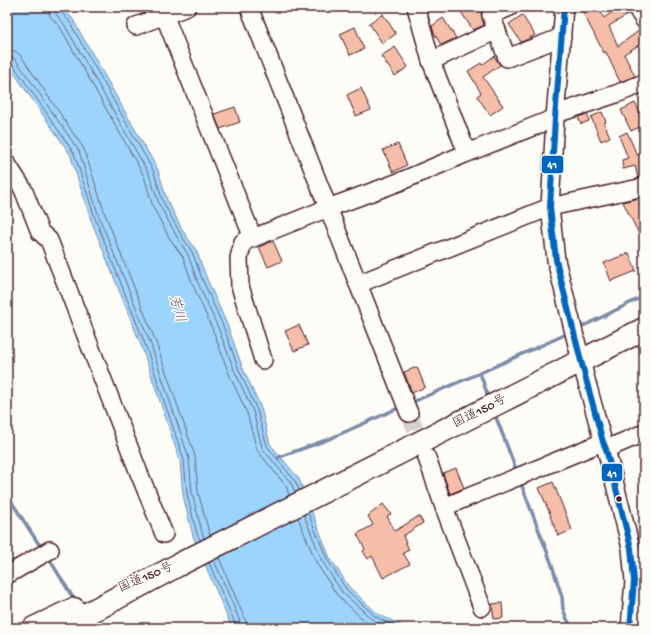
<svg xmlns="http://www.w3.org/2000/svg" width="651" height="635" viewBox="0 0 651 635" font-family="'Gochi Hand','Klee One',sans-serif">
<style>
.water{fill:#9cd4fb;stroke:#7b8ca8}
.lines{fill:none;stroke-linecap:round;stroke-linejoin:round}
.shore{stroke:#6b677e;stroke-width:1}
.stream{stroke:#7b8ca8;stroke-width:3.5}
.building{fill:#f5bea8;stroke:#4a1f2b}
.minor-tunnel{stroke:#d9d0ce;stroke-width:17;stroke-dasharray:17 8;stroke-linecap:butt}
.minor-casing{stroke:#4a1f2b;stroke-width:20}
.highway-casing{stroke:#4a1f2b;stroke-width:25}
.minor{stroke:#fdfcf7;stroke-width:17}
.highway{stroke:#fdfcf7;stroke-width:22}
.bus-1-casing{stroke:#fdfcf7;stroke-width:9}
.bus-1{stroke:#0065bd;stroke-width:6}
.bus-dot{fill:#4a1f2b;stroke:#fdfcf7;stroke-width:1.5}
.labels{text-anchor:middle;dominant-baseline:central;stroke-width:3;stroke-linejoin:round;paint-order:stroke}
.street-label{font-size:13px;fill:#4a1f2b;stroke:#fdfcf7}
.water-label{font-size:14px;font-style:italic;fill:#635569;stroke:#fdfcf7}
.line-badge{stroke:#fdfcf7;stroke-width:1.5}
.badge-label{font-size:11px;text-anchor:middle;font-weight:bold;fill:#fff}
</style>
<rect width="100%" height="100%" fill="#fdfcf7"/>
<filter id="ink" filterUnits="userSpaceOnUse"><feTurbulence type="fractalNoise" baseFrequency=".025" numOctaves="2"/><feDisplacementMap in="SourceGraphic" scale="8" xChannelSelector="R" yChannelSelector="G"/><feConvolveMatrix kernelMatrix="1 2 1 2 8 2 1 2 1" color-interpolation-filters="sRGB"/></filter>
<g filter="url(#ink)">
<!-- water -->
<polygon class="water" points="7,7 62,7 72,18 158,170 167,200 183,231 196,250 207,279 228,327 243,369 261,408 270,444 299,479 330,558 349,587 378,614 407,628 232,628 193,536 183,495 180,461 141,345 91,220 70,154 7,63"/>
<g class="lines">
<!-- shore -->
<g class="shore">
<polyline points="48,7 50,16 60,27 144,176 153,207 170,239 183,257 193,285 214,333 229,374 247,413 257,450 286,486 289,495"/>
<polyline points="54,7 56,14 64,24 149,174 159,204 176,235 188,255 198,283 219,330 235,372 253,411 262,448 291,483 295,492"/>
<polyline points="59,7 60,11 69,21 154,172 163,202 180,233 192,252 203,281 224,328 239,370 257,410 267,446 295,481 299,490"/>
<polyline points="7,50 15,51 21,56 84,149 105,214 155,340 195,456 198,492 210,536"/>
<polyline points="7,56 12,57 16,60 79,151 99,217 150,342 189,458 192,493 202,532 204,538"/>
<polyline points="7,61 10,61 12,63 74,153 95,218 145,344 184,460 187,494 197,534 200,540"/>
<polyline points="308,513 327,559 346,589 376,617 399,628"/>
<polyline points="304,515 322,561 342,592 373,620 387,628"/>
<polyline points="298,518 317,564 337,595 368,624 374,628"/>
<polyline points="219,558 244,617 247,623 247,628"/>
<polyline points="214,560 239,619 241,628"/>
<polyline points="209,563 234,621 236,628"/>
</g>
<!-- stream -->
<g class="stream">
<polyline points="579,328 604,316 644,296"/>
<polyline points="480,373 489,399"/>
<polyline points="415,401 480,373 569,333"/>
<polyline points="494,412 517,472"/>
<polyline points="278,458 282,456 329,439 396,409"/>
<polyline points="520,481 551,562 562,597 563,609 566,617 572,628"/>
<polyline points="7,495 42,549"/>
<polyline points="48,557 75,601"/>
<polyline points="88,622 92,628"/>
</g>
</g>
<!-- building -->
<g class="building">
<polygon points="468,7 477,7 481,13 482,18 484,25 473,30 461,12"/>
<polygon points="580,7 598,7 604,18 619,7 626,7 629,14 609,26 618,46 640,30 644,38 644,42 624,54 635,76 620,82 606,52 604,53"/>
<polygon points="383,14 396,34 382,43 369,23"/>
<polygon points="522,15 535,35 528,39 521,42 509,24"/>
<polygon points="443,18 456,38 441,45 434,33 432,26"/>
<polygon points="355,27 364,49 350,55 340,34"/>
<polygon points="395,47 408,67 395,76 381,56"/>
<polygon points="494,56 500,65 483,77 503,106 490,115 477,96 481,93 468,71 481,63 482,65"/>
<polygon points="361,88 371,110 356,116 347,95"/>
<polygon points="635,103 644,121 644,125 631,131 621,110"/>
<polygon points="235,107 240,122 220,129 214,114"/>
<polygon points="602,112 606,122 604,123 610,137 601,141 591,117"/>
<polygon points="587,114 589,121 581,124 578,117"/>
<polygon points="627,132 637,155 641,154 644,163 644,177 638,178 635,166 623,169 622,160 628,158 619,136"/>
<polygon points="398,144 407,165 393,172 383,150"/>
<polygon points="639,198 644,212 644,244 623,202"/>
<polygon points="273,241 282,261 268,267 259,247"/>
<polygon points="629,253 636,271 611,281 604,263"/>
<polygon points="299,325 308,345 294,351 285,331"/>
<polygon points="417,367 425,387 412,393 404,372"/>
<polygon points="456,468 464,488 450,494 443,473"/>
<polygon points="553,482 572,530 558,536 550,516 551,516 539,488"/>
<polygon points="383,504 391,514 387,516 395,531 419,516 423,523 403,536 409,550 403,553 410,564 383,578 372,556 368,559 363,551 365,549 357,534 373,525 368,516"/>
<polygon points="502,603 503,618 494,619 492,604"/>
</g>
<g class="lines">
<!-- minor-tunnel -->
<polyline class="minor-tunnel" points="409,413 425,453"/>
<!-- minor casing -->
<g class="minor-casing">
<g id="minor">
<polyline points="161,7 253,238"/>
<polyline points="249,7 409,413"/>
<polyline points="416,7 431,61 467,153"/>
<polyline points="510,7 491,15 507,58 562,37"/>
<polyline points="564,7 555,118 550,207 556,260 581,361 603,442 606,449 631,548 634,581 630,628"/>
<polyline points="636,7 644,20"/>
<polyline points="136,26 187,7"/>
<polyline points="431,61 497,30"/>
<polyline points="556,114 616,94 644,83"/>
<polyline points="7,164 23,189 40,232 49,240 139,473 164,534"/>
<polyline points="358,284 550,207 644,187"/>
<polyline points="263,360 240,286 239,258 243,242 328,208 399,182 467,153 555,118"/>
<polyline points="606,449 644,433"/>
<polyline points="427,458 444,507 482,607"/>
<polyline points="444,507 603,442"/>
<polyline points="7,575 50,550"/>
<polyline points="638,593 642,606 644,618"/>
</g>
</g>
<!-- highway casing -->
<g class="highway-casing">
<g id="highway">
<polyline points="34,628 74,609"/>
<polyline points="61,628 180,564 644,329"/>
</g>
</g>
<!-- minor -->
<use href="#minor" class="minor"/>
<!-- highway -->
<use href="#highway" class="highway"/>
<!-- bus-1 casing -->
<g class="bus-1-casing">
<polyline id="bus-1" points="564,7 555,118 550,207 556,260 581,361 603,442 606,449 631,548 634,581 630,628"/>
</g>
<!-- bus-1 -->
<use href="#bus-1" class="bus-1"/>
</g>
</g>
<!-- markers -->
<circle class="bus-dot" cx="619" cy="499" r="3.5"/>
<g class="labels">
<!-- street labels -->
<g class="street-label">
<text transform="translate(480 412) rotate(-27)">国道150号</text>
<text transform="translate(146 578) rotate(-23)">国道150号</text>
</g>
<!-- water labels -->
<g class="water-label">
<text transform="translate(176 309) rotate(74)">芳川</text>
</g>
</g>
<g class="line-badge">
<rect x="541" y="155" width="23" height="19" rx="4" fill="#0065bd"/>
<rect x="601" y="463" width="22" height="19" rx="4" fill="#0065bd"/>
</g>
<g class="badge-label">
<text x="552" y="168">41</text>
<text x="612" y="477">41</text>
</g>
<!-- margin -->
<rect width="651" height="635" fill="none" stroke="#fdfcf7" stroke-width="24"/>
<rect x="12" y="12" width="627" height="611" fill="none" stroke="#4a1f2b" stroke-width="1.5" filter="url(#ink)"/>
</svg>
